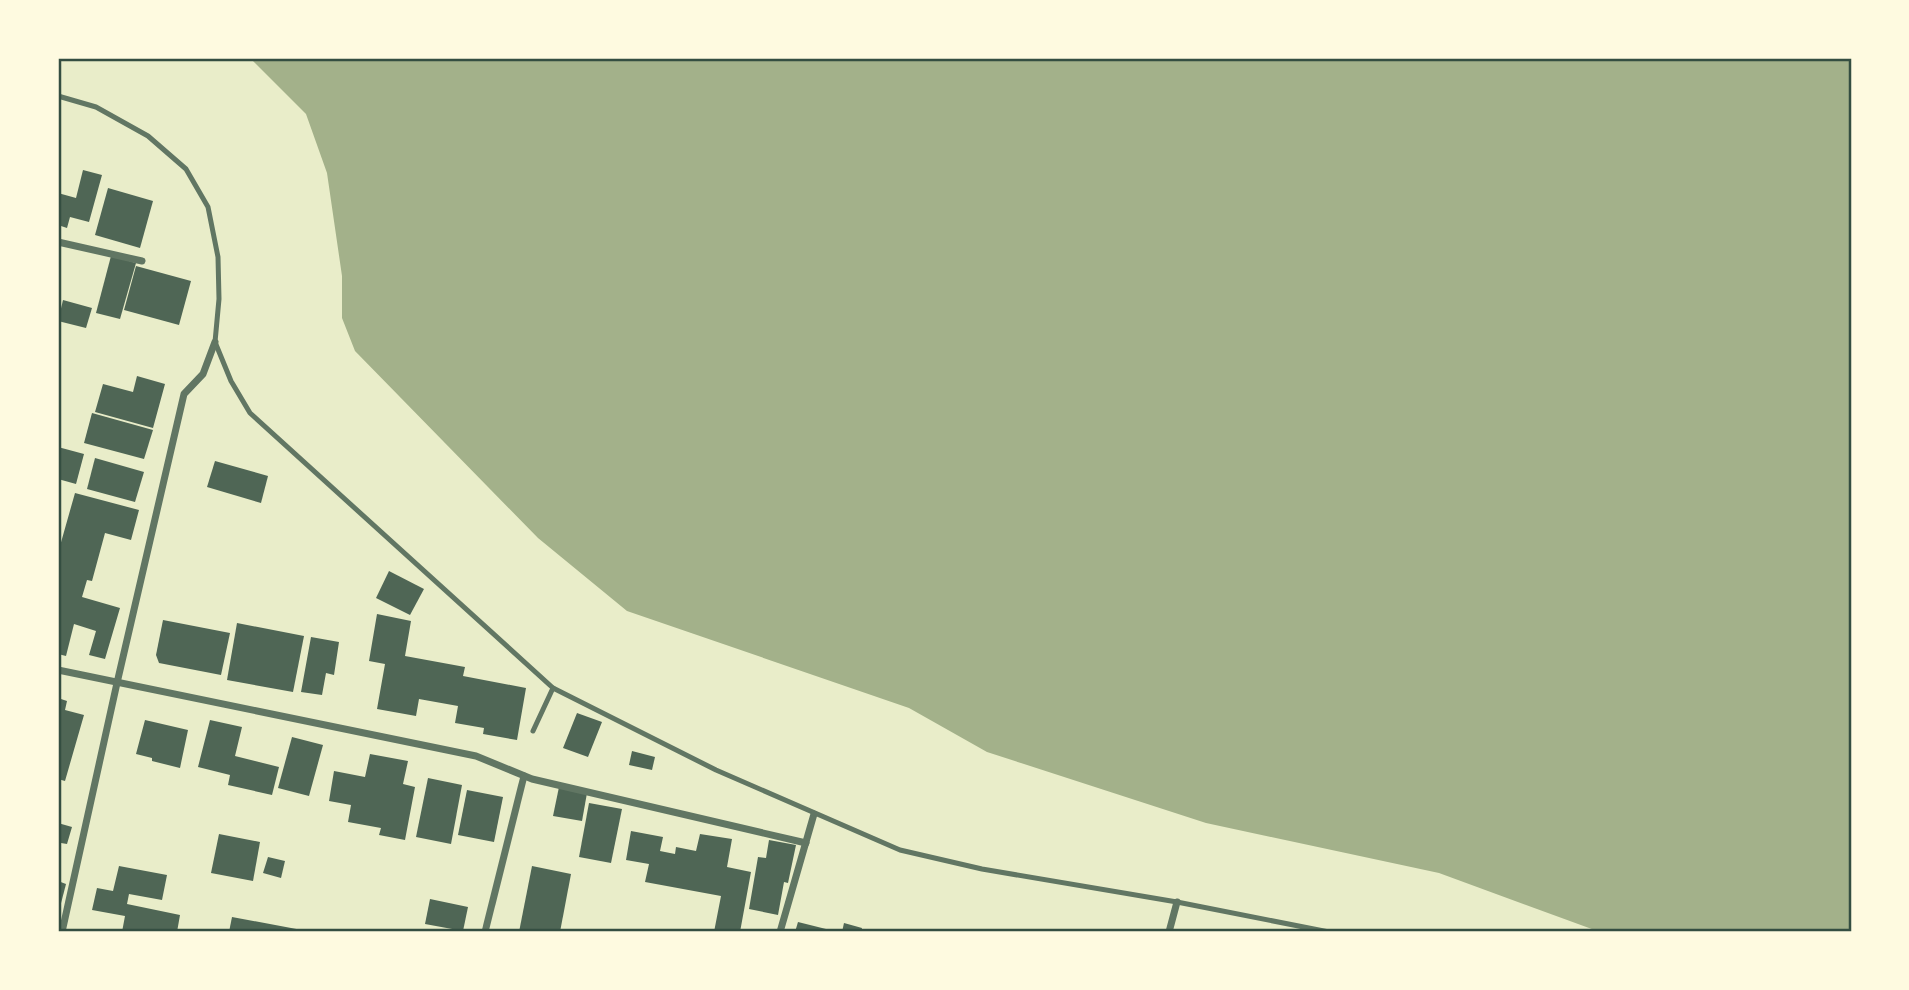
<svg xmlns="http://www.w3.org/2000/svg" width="1909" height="990" viewBox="0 0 1909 990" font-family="Rubik,sans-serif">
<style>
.water{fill:#a3b18a}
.building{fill:#4f6655}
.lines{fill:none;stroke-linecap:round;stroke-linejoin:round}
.service{stroke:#617663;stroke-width:5}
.minor{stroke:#617663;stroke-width:7}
.neatline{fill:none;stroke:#344e41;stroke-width:2.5}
</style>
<rect width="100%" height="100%" fill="#e9edc9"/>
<!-- water -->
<polygon class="water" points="250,58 1851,58 1851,932 1727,932 1709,930 1662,932 1600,932 1439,873 1206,823 987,752 909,708 627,611 538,538 355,351 342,318 342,276 327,173 306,114"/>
<!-- building -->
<g class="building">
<polygon points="83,170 102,175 89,222 70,217 67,228 58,225 58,193 76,198"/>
<polygon points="108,188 153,201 140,248 95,235"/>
<polygon points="111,256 136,263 120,319 96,313"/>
<polygon points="136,266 191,281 179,325 124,310"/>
<polygon points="63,300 92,308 86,328 58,321"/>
<polygon points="137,376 165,384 153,428 95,412 103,384 133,392"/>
<polygon points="92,413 153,430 144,459 84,443"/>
<polygon points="58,447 84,454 76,484 58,479"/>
<polygon points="95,458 144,472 135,502 87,489"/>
<polygon points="215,461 268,476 261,503 207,487"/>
<polygon points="75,493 139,510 131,540 105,533 92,581 87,580 82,597 120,608 105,659 89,655 96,631 74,624 66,656 58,654 58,553"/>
<polygon points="389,571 424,589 410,615 376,598"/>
<polygon points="377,614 411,621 405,656 465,667 463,676 526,688 517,740 483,734 484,728 455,723 458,706 419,699 416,716 377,709 385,664 369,661"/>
<polygon points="163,620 230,633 221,675 159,663 156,655"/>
<polygon points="237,623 304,636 293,692 227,680"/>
<polygon points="311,637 339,642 334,675 326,673 322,695 301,692"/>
<polygon points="58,698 67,701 65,710 84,715 65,781 58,779 58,731 60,727 58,727"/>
<polygon points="577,713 602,722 588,757 563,748"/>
<polygon points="145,720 188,730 180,768 152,761 152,758 136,754"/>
<polygon points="210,720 242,727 235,756 279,767 272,795 228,785 230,775 198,767"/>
<polygon points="292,737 323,745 309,796 278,788"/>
<polygon points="632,751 655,757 652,770 629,765"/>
<polygon points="370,754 408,761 403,784 415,787 405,840 379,835 381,828 348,822 351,805 329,801 334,771 365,777"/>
<polygon points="428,778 462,785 451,844 416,837"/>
<polygon points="559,787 587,793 582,821 553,816"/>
<polygon points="467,790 503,797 494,842 458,835"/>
<polygon points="589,803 622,809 611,863 579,857"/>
<polygon points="58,823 72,827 67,844 61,843 59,850"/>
<polygon points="631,831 663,837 660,851 675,854 676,847 696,851 700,834 732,839 727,867 751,872 740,932 714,932 721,896 645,882 649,864 626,860"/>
<polygon points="219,834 260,842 253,881 211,873"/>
<polygon points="769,840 796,845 788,883 784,882 778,915 749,909 758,857 766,858"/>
<polygon points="268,857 285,861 281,878 263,873"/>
<polygon points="119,866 167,875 162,900 129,894 127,904 180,915 177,932 122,932 125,916 92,910 97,888 113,891"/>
<polygon points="532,866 571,874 560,932 519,932"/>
<polygon points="58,881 66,884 59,911 58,911"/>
<polygon points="430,899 468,907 463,931 425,924"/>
<polygon points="232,917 307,931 307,932 229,932"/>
<polygon points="798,922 834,931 834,932 795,932"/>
<polygon points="844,923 862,928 861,932 842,932"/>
</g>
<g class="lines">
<!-- service -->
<g class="service">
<polyline points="58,96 96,107 148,136 186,169 208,207 218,257 219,299 215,342 231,381 250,413 553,688 716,770 900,850 982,869 1177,902 1329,932"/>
<polyline points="533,731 553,688"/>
</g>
<!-- minor -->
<g class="minor">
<polyline points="58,242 142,261"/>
<polyline points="58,670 476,756 532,779 806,843"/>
<polyline points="62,932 117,683 184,394 203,374 215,342"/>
<polyline points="485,932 524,776"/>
<polyline points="780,932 814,814"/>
<polyline points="1169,932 1177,902"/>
</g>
</g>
<!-- border -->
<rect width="1909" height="990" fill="none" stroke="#fefae0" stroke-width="119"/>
<rect x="60" y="60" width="1790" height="870" class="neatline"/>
</svg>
